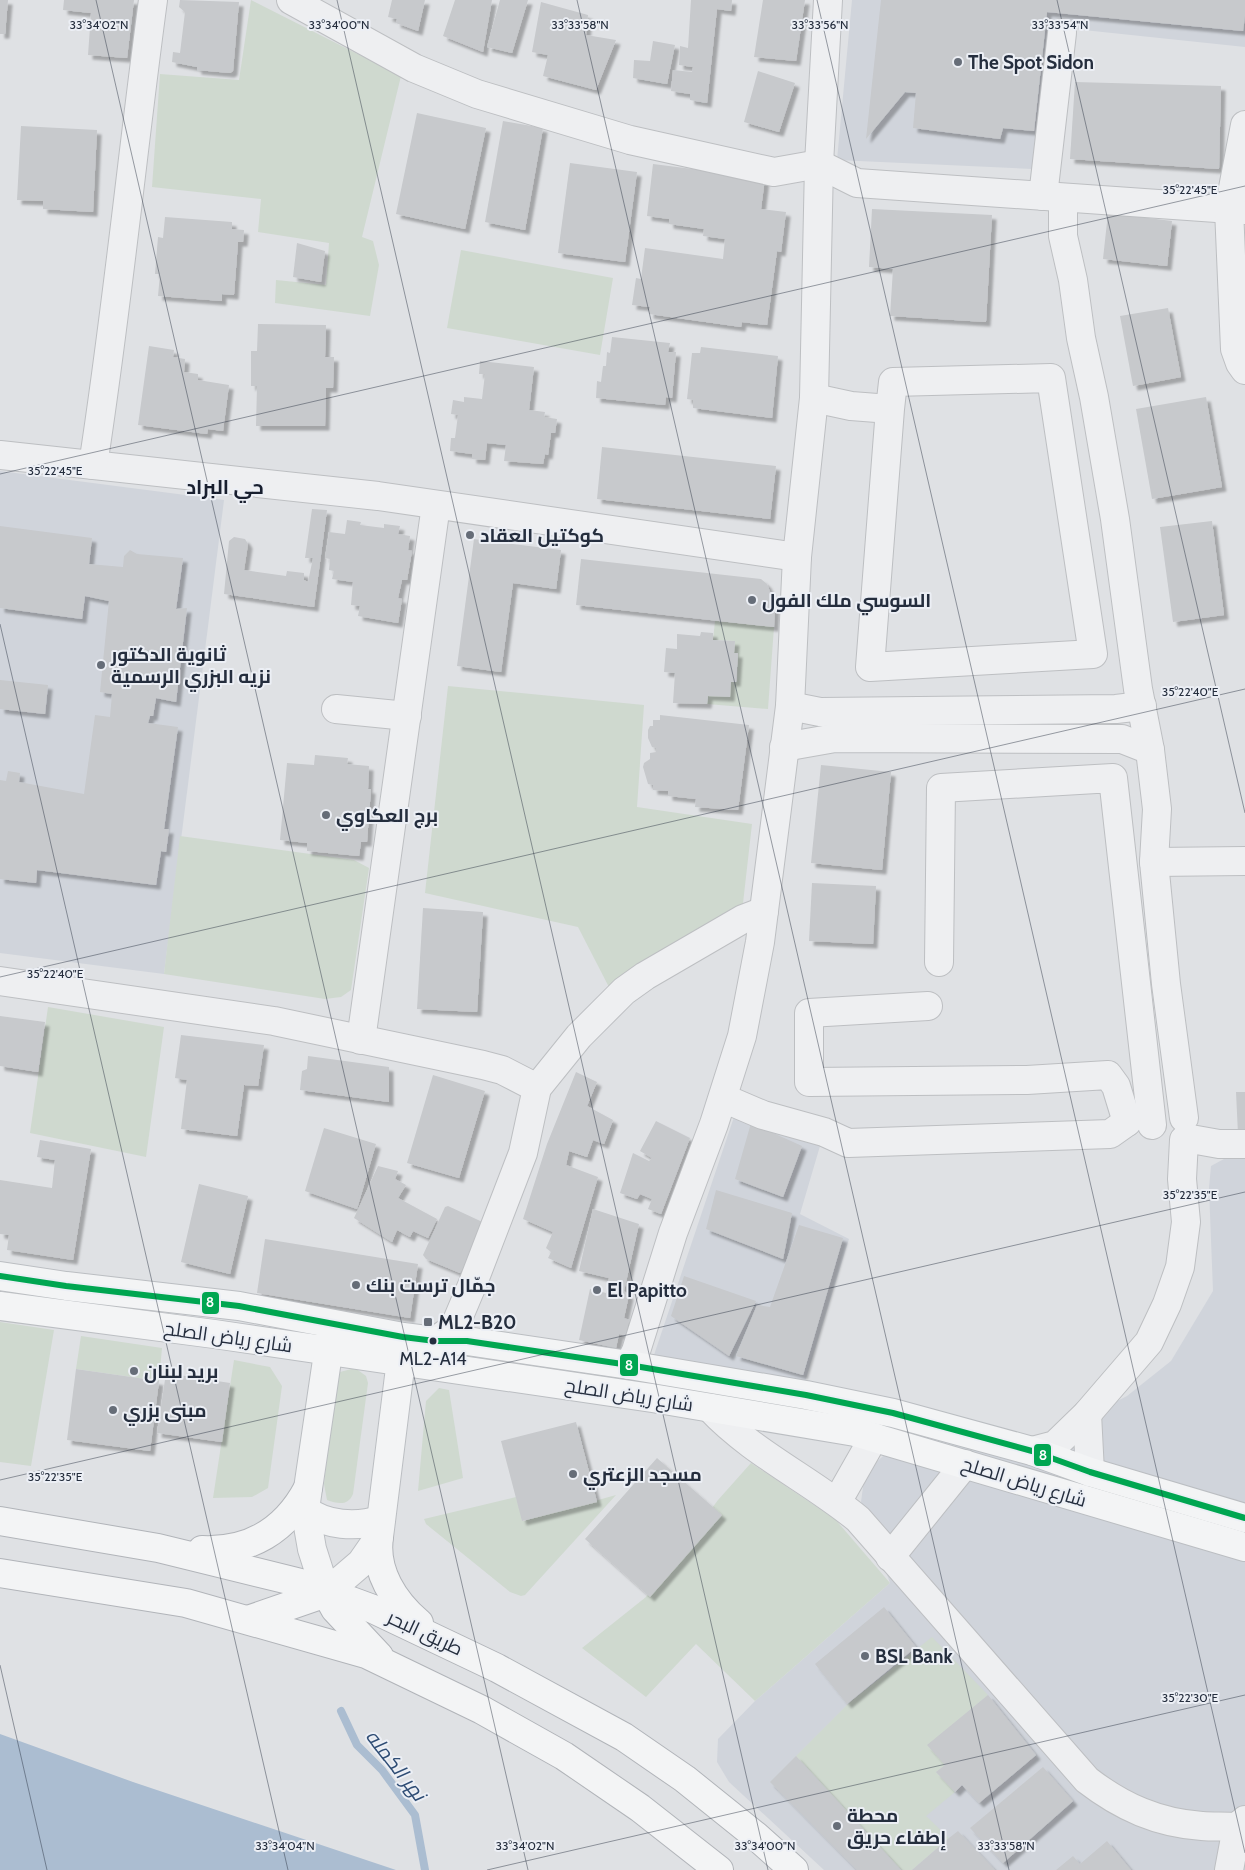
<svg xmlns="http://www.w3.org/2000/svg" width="1245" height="1870" viewBox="0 0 1245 1870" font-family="Cabin,Cairo,sans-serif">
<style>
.built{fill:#d0d4db}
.green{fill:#cfd9cf}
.water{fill:#abbdd1}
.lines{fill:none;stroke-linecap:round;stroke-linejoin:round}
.stream{stroke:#abbdd1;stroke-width:8}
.building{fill:#c7c9cc;filter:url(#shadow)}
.minor-casing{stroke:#bdbfc2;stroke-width:30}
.major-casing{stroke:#bbbec2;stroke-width:30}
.highway-casing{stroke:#b1b4b9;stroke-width:30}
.minor{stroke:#eeeff1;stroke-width:28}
.major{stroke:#f3f4f5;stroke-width:28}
.highway{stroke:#f3f4f5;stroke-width:28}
.bus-1-casing{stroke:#eceff5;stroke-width:10}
.bus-1{stroke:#00a651;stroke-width:6}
.ticks{fill:none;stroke:#252e3e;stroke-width:1;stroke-opacity:0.45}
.poi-dot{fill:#666d78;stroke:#eceff5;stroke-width:2}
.bus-dot{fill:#252e3e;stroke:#eceff5;stroke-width:2}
.labels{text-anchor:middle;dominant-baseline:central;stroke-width:4;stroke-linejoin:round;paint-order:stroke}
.bus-label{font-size:18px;fill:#252e3e;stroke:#eceff5}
.poi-label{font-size:19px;font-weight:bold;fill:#252e3e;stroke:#eceff5;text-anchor:start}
.street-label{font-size:19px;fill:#252e3e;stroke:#eceff5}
.neighbourhood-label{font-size:20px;font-weight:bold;fill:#181f2f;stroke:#eceff5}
.water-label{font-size:20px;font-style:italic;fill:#2e4c74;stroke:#eceff5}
.ticks-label{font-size:12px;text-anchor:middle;fill:#252e3e;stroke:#eceff5;stroke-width:4;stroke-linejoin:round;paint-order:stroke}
.line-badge{stroke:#eceff5;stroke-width:2}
.badge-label{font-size:14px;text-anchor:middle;font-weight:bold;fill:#fff}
</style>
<defs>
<filter id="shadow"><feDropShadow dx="4.5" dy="4.5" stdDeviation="1" flood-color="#0004"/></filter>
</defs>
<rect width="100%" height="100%" fill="#dfe1e4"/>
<!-- built -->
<g class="built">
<polygon points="852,0 1245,0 1245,47 1055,27 1032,169 837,160"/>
<polygon points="0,471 224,500 164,974 0,953"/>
<polygon points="736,1111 820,1146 800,1214 849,1239 804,1385 654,1355"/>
<polygon points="1235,1153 1245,1154 1245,1870 824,1870 729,1782 717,1762 718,1739 755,1701 890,1583 861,1502 865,1472 890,1450 925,1435 1044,1439 1127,1396 1171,1361 1213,1291 1209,1188 1211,1166"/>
</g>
<!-- green -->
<g class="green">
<polygon points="251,0 401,76 362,237 373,241 379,265 370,316 275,303 276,280 326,285 329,243 258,232 261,199 152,187 160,74 239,80"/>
<polygon points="461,250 613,278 600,355 447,328"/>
<polygon points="715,621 774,627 768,709 707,704 708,696 731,682 737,682 738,654 734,653 735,641 713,640"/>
<polygon points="448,686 644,705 637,807 752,824 742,912 612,993 578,927 425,893"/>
<polygon points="180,836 354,860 369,868 351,990 341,997 325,999 164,974"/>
<polygon points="48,1007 164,1027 146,1157 30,1133"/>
<polygon points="0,1322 54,1330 31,1466 0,1462"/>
<polygon points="81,1336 162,1348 159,1381 76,1369"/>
<polygon points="234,1360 270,1367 282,1386 268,1488 252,1497 213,1498"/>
<path d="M355 1368 366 1376 368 1383 353 1494C348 1506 338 1504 327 1500L324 1484 336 1378 340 1372Z"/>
<polygon points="439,1388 449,1390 463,1478 418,1491 426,1401"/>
<polygon points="751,1463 835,1519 890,1583 755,1701 696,1644 646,1697 582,1648 646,1597 718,1500"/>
<polygon points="616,1495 525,1595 521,1596 510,1592 426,1524 424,1519 516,1497 523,1521"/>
<polygon points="932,1637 988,1695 928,1745 945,1765 936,1772 955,1792 926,1816 949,1838 912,1870 901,1870 796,1756 850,1702"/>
</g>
<!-- water -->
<polygon class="water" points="0,1734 133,1782 396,1870 0,1870"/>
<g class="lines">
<!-- stream -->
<polyline class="stream" points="341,1711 357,1745 382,1770 415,1815 425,1870"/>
</g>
<!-- building -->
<g class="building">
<polygon points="0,0 8,0 5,34 0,34"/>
<polygon points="64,0 134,0 127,58 88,55 91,13 63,10"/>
<polygon points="180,0 239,2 233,71 230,73 197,70 197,67 172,62 173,52 180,53 185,12 179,7"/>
<polygon points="392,0 425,0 418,31 396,23 397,19 388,17"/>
<polygon points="455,0 492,0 483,52 443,36"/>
<polygon points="500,0 528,0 512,53 487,47"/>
<polygon points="691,0 732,0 731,11 717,9 707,103 690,100 690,94 671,91 673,70 692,72 693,67 679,65 680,46 688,48"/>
<polygon points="763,0 805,0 796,61 754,57"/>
<polygon points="881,0 1245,0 1245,16 1243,31 1047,12 1034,131 1003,128 1000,139 913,128 916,93 905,92 866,139"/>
<polygon points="541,2 588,15 586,35 616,40 596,90 543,76 548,55 532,52"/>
<polygon points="653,41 675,45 667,84 633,78 634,60 650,61"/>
<polygon points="758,71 795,83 779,132 744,122"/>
<polygon points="1075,82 1221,86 1219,169 1070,159"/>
<polygon points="417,113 486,128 465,229 396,214"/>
<polygon points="503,121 543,128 525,230 485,222"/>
<polygon points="21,126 97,130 93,212 43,209 43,201 17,200"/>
<polygon points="570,163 637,172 625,262 558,253"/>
<polygon points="653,164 765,178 761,209 786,212 781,252 777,251 767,325 742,322 741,327 649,314 650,307 632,305 636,278 641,279 645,248 723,259 725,239 703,236 704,229 669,224 669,219 647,216"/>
<polygon points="872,209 992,215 986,322 890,316 893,269 869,267"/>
<polygon points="1108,213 1172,221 1167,266 1103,259"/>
<polygon points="165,217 232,222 232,229 244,230 243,242 238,242 234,295 222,294 222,301 158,296 160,274 155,274 158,237 163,238"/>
<polygon points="297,243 325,251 321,282 293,277"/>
<polygon points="1168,308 1181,377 1133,386 1120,316"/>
<polygon points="258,324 326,325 325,357 334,357 333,388 326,388 325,426 256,426 257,386 251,386 251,351 257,351"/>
<polygon points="612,337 670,343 668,352 676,352 672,398 666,397 665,405 596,398 597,381 601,382 603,366 606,366 607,352 610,353"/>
<polygon points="149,346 174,350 173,357 185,359 184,372 198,374 198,380 229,385 223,431 208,429 207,434 138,425"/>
<polygon points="701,347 778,356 772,418 693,408 693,400 687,399 692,353 700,353"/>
<polygon points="480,361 534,367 529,410 545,412 544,417 557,419 555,433 551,433 548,455 545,454 543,464 504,461 506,445 487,443 485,460 472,459 472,454 450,451 451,438 455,438 458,415 451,414 453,400 464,402 464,397 482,399 485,374 479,374"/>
<polygon points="1206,397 1222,487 1152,499 1136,409"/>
<polygon points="602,447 776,466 770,519 597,499"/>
<polygon points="312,509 327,510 314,607 224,594 229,541 234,537 245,539 248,544 244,570 286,576 287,571 304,573 304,580 308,582 313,558 305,558"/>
<polygon points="347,520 361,522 360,525 384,528 384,524 400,526 398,534 410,536 408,550 412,551 407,580 402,580 398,598 402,599 398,623 358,616 360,606 351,605 353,582 332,579 334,571 329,570 330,559 325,558 329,532 345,534"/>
<polygon points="1212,521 1224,615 1173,622 1160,527"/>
<polygon points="0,526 92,538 89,564 123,567 124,556 130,550 137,554 183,558 176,609 187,608 176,702 156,698 153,716 150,716 148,723 178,727 164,829 169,829 166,852 161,851 156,885 37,870 36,883 0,879 0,780 6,781 8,771 20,773 19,782 84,794 95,715 110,717 112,694 100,692 109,601 85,596 82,619 0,608"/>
<polygon points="474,539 561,550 556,589 513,583 501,672 457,666"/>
<polygon points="581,559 761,579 767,584 775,605 774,627 576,605"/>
<polygon points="701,632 713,633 713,640 735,641 734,653 738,653 736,682 731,682 730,697 708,696 707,704 673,703 675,673 664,672 666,648 677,649 677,634 700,636"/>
<polygon points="0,680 48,685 45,714 0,709"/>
<polygon points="660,715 749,725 738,810 695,807 696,799 668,796 668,791 653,790 653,785 648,784 643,767 644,763 650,759 650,753 656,752 656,748 652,747 648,738 648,730 650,726 653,726 653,720 660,720"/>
<polygon points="315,755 348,758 347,764 369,766 368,789 371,789 367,842 361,842 359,856 307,851 307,843 280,840 287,763 314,765"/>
<polygon points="821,765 891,772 882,870 811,863"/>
<polygon points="812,883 876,886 873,944 809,941"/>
<polygon points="423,908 483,912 477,1012 417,1009"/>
<polygon points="0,1016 45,1022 38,1072 0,1066"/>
<polygon points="181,1035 264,1045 258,1086 244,1085 237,1136 181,1129 187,1080 175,1078"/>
<polygon points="308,1056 389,1067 389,1102 300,1090 302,1071 307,1069"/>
<polygon points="576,1072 597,1082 587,1106 613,1120 604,1144 593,1140 587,1157 569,1151 566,1165 598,1177 571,1268 548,1258 551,1252 546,1248 553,1232 523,1219 547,1144"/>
<polygon points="433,1075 485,1091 459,1178 407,1163"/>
<polygon points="1236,1092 1245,1092 1245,1134 1238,1134"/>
<polygon points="656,1121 690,1138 661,1214 648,1209 652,1199 640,1194 637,1199 620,1193 633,1153 649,1161 652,1158 640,1151"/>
<polygon points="751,1123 802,1146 783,1197 735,1179"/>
<polygon points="324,1128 376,1144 357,1209 305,1191"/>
<polygon points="40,1140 91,1149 73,1260 7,1250 9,1235 0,1234 0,1180 52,1188 55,1160 37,1157"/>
<polygon points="378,1166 398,1171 395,1179 406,1185 398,1198 437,1219 428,1238 413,1231 410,1237 397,1230 392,1242 354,1218"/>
<polygon points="199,1184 248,1196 230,1274 181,1262"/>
<polygon points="716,1190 792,1213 783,1259 706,1229"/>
<polygon points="448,1206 491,1226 460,1273 426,1259 423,1255 445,1207"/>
<polygon points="593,1209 639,1224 624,1291 629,1295 624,1318 629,1320 626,1336 619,1334 616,1348 579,1340 590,1289 606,1293 609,1278 579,1271"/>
<polygon points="799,1225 843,1238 803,1375 736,1356 757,1305 770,1307"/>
<polygon points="265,1239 418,1264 410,1318 257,1293"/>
<polygon points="684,1276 756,1301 729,1356 671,1316"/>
<polygon points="76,1369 159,1381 150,1451 67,1440"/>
<polygon points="166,1373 230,1383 222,1442 157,1433"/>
<polygon points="576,1422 597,1502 522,1521 501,1441"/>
<polygon points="657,1458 722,1515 650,1597 585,1539"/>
<polygon points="884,1607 916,1647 847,1704 815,1664"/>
<polygon points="988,1695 1036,1755 979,1803 962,1785 955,1792 936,1772 945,1765 927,1745"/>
<polygon points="796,1756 901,1870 857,1870 770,1782"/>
<polygon points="1043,1767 1073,1801 1003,1863 970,1828"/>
<polygon points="958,1831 995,1870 912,1870 949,1838"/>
<polygon points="1107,1841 1131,1870 1056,1870 1073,1856 1080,1864"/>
</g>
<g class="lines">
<!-- minor casing -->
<g class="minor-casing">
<g id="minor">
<polyline points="291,0 414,68 477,94 630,140 774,172 819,164 857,183 1245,210"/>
<polyline points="1245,125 1229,209 1235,349 1240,363 1245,370"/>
<polyline points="1043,196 1062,33"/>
<polyline points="1063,199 1063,236 1073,280 1081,338 1094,397 1115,519 1138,689 1150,750 1157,809 1154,862 1166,984 1184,1118"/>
<polyline points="814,398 851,406 890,409 870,667 1093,654 1051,378 893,382 890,409"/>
<polyline points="0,455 378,496 797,557"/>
<path d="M93 465C117 311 132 155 153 0"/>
<polyline points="790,706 820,712 1116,709 1142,706"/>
<polyline points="336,709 407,716"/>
<polyline points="784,747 835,738 1122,739 1150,750"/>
<polyline points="1154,862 1245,861"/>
<polyline points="939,962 941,788 1113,778 1152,1125"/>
<polyline points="0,981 274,1021 483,1065 502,1070 537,1088"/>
<polyline points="928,1006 809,1013 809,1082 1027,1080 1108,1075 1116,1086 1127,1122"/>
<polyline points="361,1040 436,505"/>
<polyline points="723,1098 763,1115 824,1132 848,1143 1110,1134 1127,1122"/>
<polyline points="1191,1139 1219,1144 1245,1144"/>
<polyline points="435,1341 454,1328 473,1283 523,1153 537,1088 579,1036 624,991 645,976 743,919 764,911"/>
<polyline points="629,1365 636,1351 673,1233 714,1124 742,1036 760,942 790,706 797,557 814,398 819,164 828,0"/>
<path d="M710 1408C752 1453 811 1480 858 1519L1087 1780C1122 1807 1158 1823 1202 1826 1213 1827 1225 1826 1237 1827L1245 1820"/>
<polyline points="1087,1414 1090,1472"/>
<polyline points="1032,1451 1055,1445 1087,1414 1149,1342 1167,1304 1180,1267 1186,1222 1182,1179 1184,1140"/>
<polyline points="837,1502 874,1437"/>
<polyline points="890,1557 965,1464"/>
<polyline points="1229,1870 1237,1827"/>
</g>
</g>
<!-- major casing -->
<g class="major-casing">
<g id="major">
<polyline points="0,1276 66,1286 239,1306 403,1337 435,1341 467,1341 629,1365 806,1395 893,1413 1032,1451 1090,1472 1245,1518"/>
<polyline points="0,1306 214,1334 652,1398 855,1432 1245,1547"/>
<polyline points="331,1333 305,1509 312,1549 326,1593 361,1563 379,1537 403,1344"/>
<path d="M305 1509C324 1526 358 1528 381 1519"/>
</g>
</g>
<!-- highway casing -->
<g class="highway-casing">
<g id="highway">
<polyline points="0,1521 158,1548 305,1584 373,1609 497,1668 624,1737 685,1779 756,1836 794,1870"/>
<path d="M379 1537C374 1571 394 1602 419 1623"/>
<path d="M202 1550C250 1552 286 1530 308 1488"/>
<polyline points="0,1573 186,1603 366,1654 482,1710 564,1756 640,1808 719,1870"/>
<polyline points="326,1593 335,1609 379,1656"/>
<polyline points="248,1620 326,1593"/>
</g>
</g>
<!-- minor -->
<use href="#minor" class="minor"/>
<!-- major -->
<use href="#major" class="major"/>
<!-- highway -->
<use href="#highway" class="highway"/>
<!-- bus-1 casing -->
<g class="bus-1-casing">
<polyline id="bus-1" points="0,1276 66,1286 239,1306 403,1337 435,1341 467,1341 629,1365 806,1395 893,1413 1032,1451 1090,1472 1245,1518"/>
</g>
<!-- bus-1 -->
<use href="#bus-1" class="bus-1"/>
</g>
<!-- ticks -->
<path class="ticks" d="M96 0 528 1870M337 0 768 1870M577 0 1009 1870M817 0 1245 1853M1057 0 1245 813M0 474 1245 186M0 624 288 1870M0 977 1245 689M0 1480 1245 1192M0 1665 47 1870M487 1870 1245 1695"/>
<!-- markers -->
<g class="poi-dot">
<circle cx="958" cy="62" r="5"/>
<circle cx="470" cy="535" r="5"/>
<circle cx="752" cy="600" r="5"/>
<circle cx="101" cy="665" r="5"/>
<circle cx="326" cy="815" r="5"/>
<circle cx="356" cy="1285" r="5"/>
<circle cx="597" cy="1290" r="5"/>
<rect x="423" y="1317" width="10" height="10" rx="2.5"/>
<circle cx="134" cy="1371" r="5"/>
<circle cx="113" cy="1410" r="5"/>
<circle cx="573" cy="1474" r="5"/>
<circle cx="865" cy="1656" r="5"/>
<circle cx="837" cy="1826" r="5"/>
</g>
<circle class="bus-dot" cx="433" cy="1341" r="4.5"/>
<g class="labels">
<!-- bus labels -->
<g class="bus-label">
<text x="433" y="1359">ML2-A14</text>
</g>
<!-- poi labels -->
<g class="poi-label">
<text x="968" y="62">The Spot Sidon</text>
<text x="480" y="535">كوكتيل العقاد</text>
<text x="762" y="600">السوسي ملك الفول</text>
<text x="111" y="654">ثانوية الدكتور<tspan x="111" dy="22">نزيه البزري الرسمية</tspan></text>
<text x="336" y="815">برج العكاوي</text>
<text x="366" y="1285">جمّال ترست بنك</text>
<text x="607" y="1290">El Papitto</text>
<text x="438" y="1322">ML2-B20</text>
<text x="144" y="1371">بريد لبنان</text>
<text x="123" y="1410">مبنى بزري</text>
<text x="583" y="1474">مسجد الزعتري</text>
<text x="875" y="1656">BSL Bank</text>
<text x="847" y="1815">محطة<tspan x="847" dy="22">إطفاء حريق</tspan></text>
</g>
<!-- street labels -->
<g class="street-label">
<text transform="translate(228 1337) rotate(8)">شارع رياض الصلح</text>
<text transform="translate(629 1395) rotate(9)">شارع رياض الصلح</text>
<text transform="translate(1024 1482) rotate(17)">شارع رياض الصلح</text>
<text transform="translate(425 1633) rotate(25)">طريق البحر</text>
</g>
<!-- neighbourhood labels -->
<g class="neighbourhood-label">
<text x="225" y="487">حي البراد</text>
</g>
<!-- water labels -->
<g class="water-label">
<text transform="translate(396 1765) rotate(52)">نهر الكمله</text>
</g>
</g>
<g class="ticks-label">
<text x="99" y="29">33°34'02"N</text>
<text x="339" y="29">33°34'00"N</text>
<text x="580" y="29">33°33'58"N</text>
<text x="820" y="29">33°33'56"N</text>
<text x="1060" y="29">33°33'54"N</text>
<text x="1190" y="194">35°22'45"E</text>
<text x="55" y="475">35°22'45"E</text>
<text x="1190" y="696">35°22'40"E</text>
<text x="55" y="978">35°22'40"E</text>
<text x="1190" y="1199">35°22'35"E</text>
<text x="55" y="1481">35°22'35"E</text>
<text x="1190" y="1702">35°22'30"E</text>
<text x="285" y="1850">33°34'04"N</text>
<text x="525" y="1850">33°34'02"N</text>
<text x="765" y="1850">33°34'00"N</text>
<text x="1006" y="1850">33°33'58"N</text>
</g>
<g class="line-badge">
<rect x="201" y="1291" width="19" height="24" rx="5" fill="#00a651"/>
<rect x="619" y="1353" width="20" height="24" rx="5" fill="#00a651"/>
<rect x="1033" y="1443" width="19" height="24" rx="5" fill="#00a651"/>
</g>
<g class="badge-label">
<text x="210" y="1307">8</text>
<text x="629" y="1370">8</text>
<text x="1043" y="1460">8</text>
</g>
</svg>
